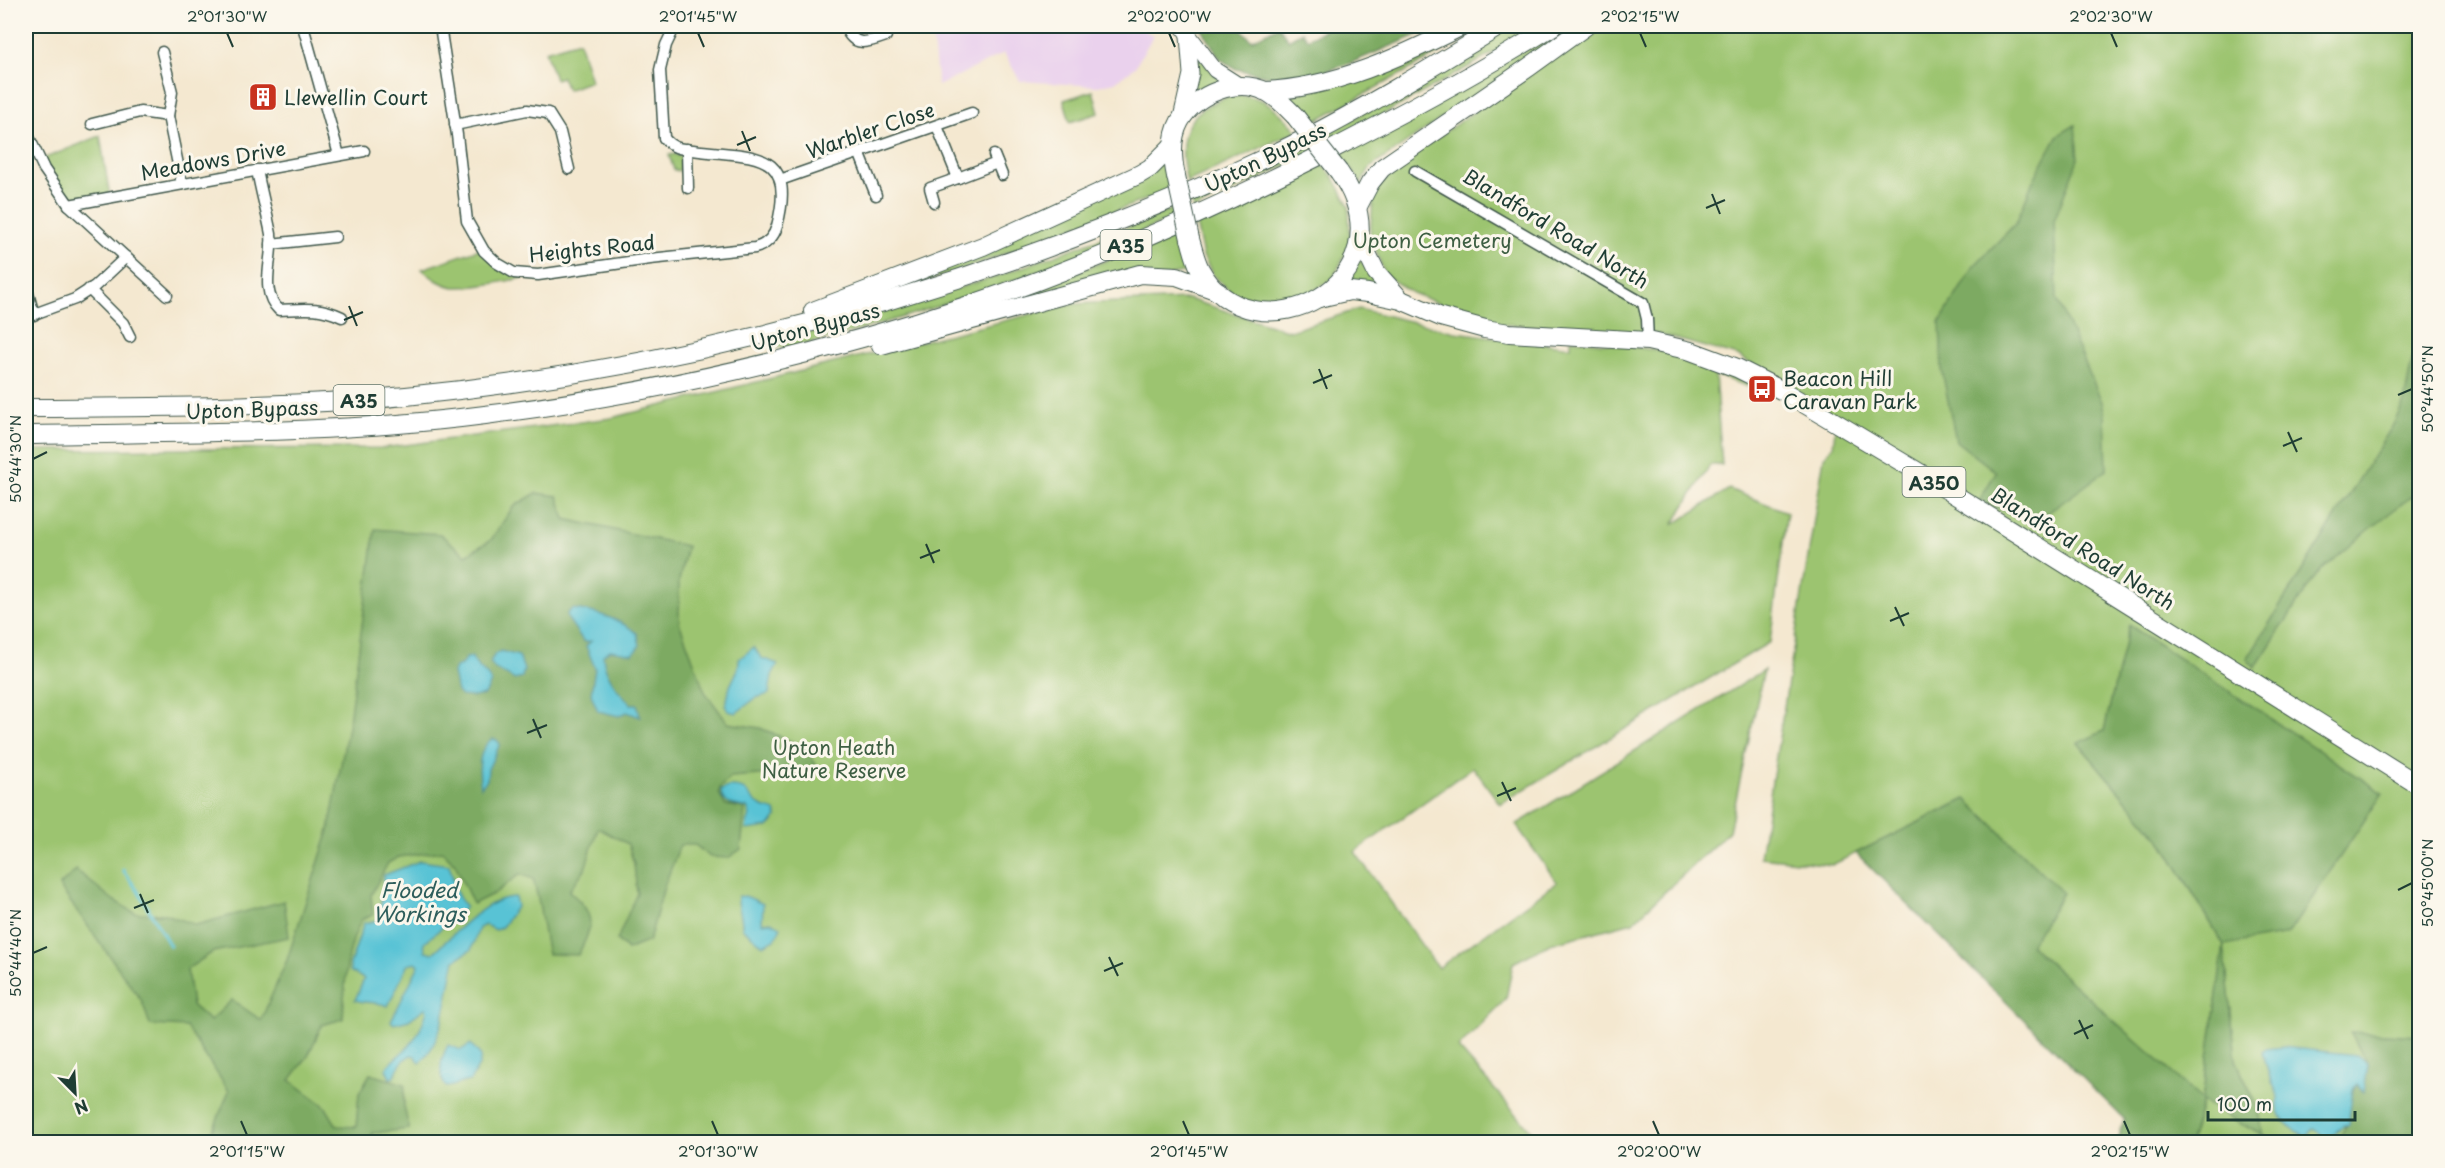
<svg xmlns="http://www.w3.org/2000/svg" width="2445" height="1168" viewBox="0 0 2445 1168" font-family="'Playpen Sans',sans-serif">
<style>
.built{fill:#ead1ed}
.green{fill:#9cc46f;stroke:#5e8052;stroke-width:1.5;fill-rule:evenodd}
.forest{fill:#7daa62;stroke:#4e744b;stroke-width:1.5}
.water{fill:#59c3d5;stroke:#3c8084;stroke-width:1.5}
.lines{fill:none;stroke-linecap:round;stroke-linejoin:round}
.stream{stroke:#59c3d5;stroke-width:3}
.minor-casing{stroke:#3f574b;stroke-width:13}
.secondary-casing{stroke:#3f574b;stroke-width:17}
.trunk-casing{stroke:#3f574b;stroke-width:20}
.minor{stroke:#fff;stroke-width:10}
.secondary{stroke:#fff;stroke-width:15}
.trunk{stroke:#fff;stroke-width:18}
.trunk-bridge-casing{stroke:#3f574b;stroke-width:20;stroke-linecap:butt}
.trunk-bridge{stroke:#fff;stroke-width:18}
.ticks{fill:none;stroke:#1f3d34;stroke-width:2}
.labels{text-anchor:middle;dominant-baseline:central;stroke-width:6;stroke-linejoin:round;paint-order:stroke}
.shield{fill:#fbf7ec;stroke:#61756b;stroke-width:1.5}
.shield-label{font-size:18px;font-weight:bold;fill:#1f3d34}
.poi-label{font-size:20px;fill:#1f3d34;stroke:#fbf7ec;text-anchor:start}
.street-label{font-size:20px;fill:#1f3d34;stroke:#fbf7ec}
.park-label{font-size:20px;fill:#3e5f43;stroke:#fbf7ec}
.water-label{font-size:21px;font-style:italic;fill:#2e5e5c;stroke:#fbf7ec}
.neatline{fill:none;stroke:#1f3d34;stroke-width:2}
.ticks-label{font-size:15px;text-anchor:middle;fill:#1f3d34}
</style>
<rect width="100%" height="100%" fill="#fbf7ec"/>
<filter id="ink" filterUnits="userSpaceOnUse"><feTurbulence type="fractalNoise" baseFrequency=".0167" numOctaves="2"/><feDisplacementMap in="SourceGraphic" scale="12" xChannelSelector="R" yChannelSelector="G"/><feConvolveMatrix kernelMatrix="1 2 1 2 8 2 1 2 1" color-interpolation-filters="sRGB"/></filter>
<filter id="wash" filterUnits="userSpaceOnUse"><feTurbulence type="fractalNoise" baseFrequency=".008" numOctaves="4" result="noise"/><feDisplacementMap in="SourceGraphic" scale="24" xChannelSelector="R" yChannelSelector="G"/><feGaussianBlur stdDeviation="1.35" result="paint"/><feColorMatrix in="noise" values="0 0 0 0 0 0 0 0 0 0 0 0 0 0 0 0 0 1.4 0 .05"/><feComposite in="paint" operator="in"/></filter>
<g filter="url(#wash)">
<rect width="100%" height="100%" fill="#f4e8d0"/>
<!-- built -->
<polygon class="built" points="931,26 1139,26 1153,36 1135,67 1115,82 1098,86 1020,81 1004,53 938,86"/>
<!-- green -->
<g class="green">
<polygon points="1470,26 1484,26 1434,56 1313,122 1289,97"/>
<polygon points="1510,26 1536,26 1504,47 1332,143 1324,135 1399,93"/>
<polygon points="1562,26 1575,26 1370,168 1361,184 1351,168 1340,154"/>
<path d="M1594 26H2419V1142H2277L2263 1134 2259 1110 2236 1060 2224 948 2202 1101 2274 1142H2190L2202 1101 2030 945 1966 799 1832 865 1760 857 1824 457 1833 446 1837 416 1738 356 1658 334 1589 331 1490 323 1412 293 1385 275 1370 234 1374 191 1410 157ZM2129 625 2224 945 2163 843 2079 744 2104 731Z"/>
<polygon points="579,41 591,81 567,90 562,77 555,79 545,51"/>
<polygon points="1194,52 1223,82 1194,96 1191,94"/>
<polygon points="1093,91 1099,113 1070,122 1064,100"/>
<path d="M1234 95C1264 94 1278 110 1297 131L1187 182C1175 135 1186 108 1234 95Z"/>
<polygon points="100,136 110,197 69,205 40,160"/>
<polygon points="1306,143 1313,153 1193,210 1190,199"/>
<polygon points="675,154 682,157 680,171 674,170 669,155"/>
<polygon points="1166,159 1171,190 969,267 859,303"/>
<polygon points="1323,165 1334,178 1349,206 1350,245 1333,278 1297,302 1253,302 1230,291 1213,275 1203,256 1196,224"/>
<path d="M1175 208 1177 217C1051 270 923 316 790 348L763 346 995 277 1107 236Z"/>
<polygon points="1179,232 1190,270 1187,272 959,318"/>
<path d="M482 248 497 263 534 275C516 280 473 288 455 287 441 285 431 277 422 269Z"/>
<polygon points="1359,258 1381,286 1348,287"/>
<polygon points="1188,299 1290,331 1359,309 1455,332 1571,347 1571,339 1687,354 1754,386 1751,388 1715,375 1722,465 1710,465 1673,525 1729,489 1787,512 1770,642 1500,804 1473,767 1355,852 1438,968 1557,882 1516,825 1764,670 1729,831 1633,922 1550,944 1513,963 1506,999 1458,1048 1541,1142 26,1142 26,450 382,448 611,418 1072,304"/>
</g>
<!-- forest -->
<g class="forest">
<polygon points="1200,26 1238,26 1252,40 1279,26 1288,40 1302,32 1307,39 1332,26 1439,26 1348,64 1301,79 1272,77 1236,69 1220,59"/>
<polygon points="2075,125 2078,159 2054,221 2057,299 2102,402 2105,415 2107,470 2034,523 1979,501 1996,472 1956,441 1942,370 1940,322 1974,266 2016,223 2032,183 2057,136"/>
<polygon points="2419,325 2419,491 2378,522 2316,575 2255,668 2247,659 2393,425 2404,402"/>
<path d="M536 493 558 496 565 519 687 546 679 581V622L705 692 728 723 760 728 805 747 820 771 730 777 720 788 719 793 725 805 745 808 741 849 728 858 710 857 695 845H680L664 887 649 941 627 950 617 940 637 893 634 864 628 844 598 828 585 869 569 891C596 915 594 924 578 955L548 954C542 929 541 904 533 879L520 874 495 893 473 904 455 864 442 851 399 857 388 863 371 895 373 915 362 919C345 950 345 985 343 1019L322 1025 308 1056 290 1080 325 1106 337 1126 356 1127 359 1093 370 1074 405 1084 404 1106 409 1129 372 1133V1142H208L229 1091 186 1027 150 1025 142 1001 59 886 76 870 113 900 135 913 165 914 196 925 284 901 289 937 213 952 187 969 192 1005 210 1021 232 1000 261 1020 287 960 329 830 349 721 375 529 440 534 466 555 491 540 513 507Z"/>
<polygon points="2129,625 2383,793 2288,934 2224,945 2236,1060 2259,1110 2263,1136 2202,1101 2190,1142 2118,1142 2124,1119 1856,853 1966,799 2063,893 2030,945 2202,1100 2224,945 2163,843 2078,743 2104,731"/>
<path d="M2350 1032 2419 1036V1142H2342L2341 1135C2352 1119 2347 1096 2357 1084L2363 1091 2368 1065Z"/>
</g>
<!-- water -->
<g class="water">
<path d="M572 609C597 612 617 618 637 633L640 645 633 654 610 650 603 655C604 675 618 691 631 704H637L640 717 627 712 619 716 598 711 591 694 595 668 586 646 591 641 584 642 568 619 567 614Z"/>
<path d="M754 647 761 658 778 664 772 675 769 694 756 698 736 713 728 711 725 705C730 696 727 690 732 682 736 673 739 670 739 659Z"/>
<polygon points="501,651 519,656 524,670 522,677 515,680 495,669 490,662 495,654"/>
<path d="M472 657C475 668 488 672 491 682L485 695 473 697 461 696 457 692 453 673 455 667 461 665 466 658Z"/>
<path d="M492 739 497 740 500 744 488 769 487 780 481 787C478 770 478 749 492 739Z"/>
<path d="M728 787C753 786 746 799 761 806 766 809 771 809 775 811L777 817 768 827 746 830C745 821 754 818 747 808 734 804 722 807 721 790Z"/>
<path d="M420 861 449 865C456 884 452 890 466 907L424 943 425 951 433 953C454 935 486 897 515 897L517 906 502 927 496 930 485 925 479 928 471 950 455 960C446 994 446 1038 420 1063L415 1056 411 1055C402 1060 398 1067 394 1077L390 1078 386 1069C391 1060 399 1056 406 1049 418 1038 422 1025 427 1011L425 1008 409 1020 394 1024 391 1021 419 965 416 962 408 964 388 1006C377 1001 367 1004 355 1000L364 979 350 971V964L364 923 379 920 384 875Z"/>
<path d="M738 896 748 897 763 904 762 923 771 922 781 927 775 939 763 945 742 928C743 916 737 908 738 896Z"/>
<path d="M471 1044 481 1056 479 1065 470 1081C461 1082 454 1087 446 1087 437 1074 441 1058 448 1045L461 1050Z"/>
<path d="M2282 1047 2357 1055 2368 1064 2364 1092 2357 1084 2353 1089 2348 1125H2343L2325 1142 2320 1133 2313 1129 2306 1136C2293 1130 2281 1122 2278 1107 2277 1102 2279 1097 2277 1093 2270 1079 2266 1067 2263 1052L2266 1049Z"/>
</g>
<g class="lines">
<!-- stream -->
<polyline class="stream" points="123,870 138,891 170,946"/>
</g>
</g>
<g filter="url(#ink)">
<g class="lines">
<!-- minor casing -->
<g class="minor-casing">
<g id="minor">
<polyline points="303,26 339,155"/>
<path d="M440 26 457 135 467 221 484 251 497 263 514 273 538 275 650 259 755 248C766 245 774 237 777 226 798 146 748 158 693 150 680 149 672 148 664 138L660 70 666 45 675 26"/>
<path d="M845 26C853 48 867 43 886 36"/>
<polyline points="162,52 172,92 168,116"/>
<polyline points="92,124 140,112 168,116 182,184"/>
<polyline points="455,125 527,110 548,113 560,132 569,169"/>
<polyline points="937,126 958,178 997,163"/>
<polyline points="26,131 44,169 69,205 167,295"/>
<polyline points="687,149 688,188"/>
<polyline points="859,152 876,195"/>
<polyline points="994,155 1002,175"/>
<path d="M257 170C261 192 267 213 271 234 274 259 258 290 279 310 304 309 318 306 342 317"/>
<polyline points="1415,171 1643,303 1647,319 1648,341"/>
<polyline points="780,180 972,113"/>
<polyline points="934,202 930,188 958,178"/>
<polyline points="69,205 364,151"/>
<polyline points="271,244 335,237"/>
<polyline points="26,286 34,315"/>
<polyline points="89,289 123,323 130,337"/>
<polyline points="26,317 75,299 95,286 126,257"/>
</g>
</g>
<!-- secondary casing -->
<g class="secondary-casing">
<g id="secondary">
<polyline points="1182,26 1215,70 1240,86"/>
<polyline points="1181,118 1191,74 1188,36"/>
</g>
</g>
<!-- trunk casing -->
<g class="trunk-casing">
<g id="trunk">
<path d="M1264 91C1335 88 1400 57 1462 26"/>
<path d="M1176 176C1172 158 1171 137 1180 121 1197 93 1237 77 1267 92 1278 98 1286 107 1295 116"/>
<polyline points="1357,208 1370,183 1382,168 1529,67 1586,26"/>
<path d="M1190 239C1193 249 1195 259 1200 269 1253 366 1417 281 1339 172"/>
<polyline points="1360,239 1376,272 1400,299"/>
<polyline points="1319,298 1350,291 1368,293 1401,300 1441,317 1485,329 1509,333 1648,341 1691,351 1737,368 1783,391 1920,473 2420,786"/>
<polyline points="813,311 983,246 1140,174 1150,168 1173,145"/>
<polyline points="881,345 1140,274 1177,276 1218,291"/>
<path d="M26 408C153 407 279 408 406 396 648 372 887 312 1113 223 1176 198 1238 172 1298 142 1367 107 1434 66 1500 26"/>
<path d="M26 435C180 432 330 435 485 415 650 394 814 357 972 304 1092 264 1208 212 1321 155 1400 115 1478 73 1553 26"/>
</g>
</g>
<!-- minor -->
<use href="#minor" class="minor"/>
<!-- secondary -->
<use href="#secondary" class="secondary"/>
<!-- trunk -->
<use href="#trunk" class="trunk"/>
<!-- trunk-bridge casing -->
<g class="trunk-bridge-casing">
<g id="trunk-bridge">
<polyline points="1295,116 1339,172"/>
<polyline points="1176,176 1190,239"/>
</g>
</g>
<!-- trunk-bridge -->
<use href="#trunk-bridge" class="trunk-bridge"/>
</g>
</g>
<!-- ticks -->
<path class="ticks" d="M227 33 233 47M698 33 704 47M1169 33 1175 47M1640 33 1646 47M2111 33 2117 47M742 131 750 151M737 145 756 137M1712 194 1720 214M1706 208 1725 200M349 306 357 326M344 320 363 312M1319 369 1327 389M1313 383 1332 375M2398 395 2412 389M2288 432 2297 452M2283 446 2302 438M33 459 47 452M926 544 934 563M920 558 940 550M1895 607 1904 626M1890 621 1909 613M533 719 541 738M527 733 547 725M1502 782 1511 801M1497 796 1516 788M2398 890 2412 883M140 894 148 913M134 908 154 900M33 953 47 947M1109 957 1118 976M1104 971 1123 963M2079 1020 2088 1039M2074 1034 2093 1025M241 1121 247 1135M712 1121 718 1135M1183 1121 1189 1135M1653 1121 1659 1135M2124 1121 2130 1135"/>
<!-- icons -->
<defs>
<g id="building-square" transform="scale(1.5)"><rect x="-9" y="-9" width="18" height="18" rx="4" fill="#c8321e" stroke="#fbf7ec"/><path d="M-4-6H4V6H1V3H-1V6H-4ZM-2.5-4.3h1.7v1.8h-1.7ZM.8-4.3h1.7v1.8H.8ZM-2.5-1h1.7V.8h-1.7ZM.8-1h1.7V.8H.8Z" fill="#fff"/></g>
<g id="bus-square" transform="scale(1.5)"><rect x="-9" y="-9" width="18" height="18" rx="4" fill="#c8321e" stroke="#fbf7ec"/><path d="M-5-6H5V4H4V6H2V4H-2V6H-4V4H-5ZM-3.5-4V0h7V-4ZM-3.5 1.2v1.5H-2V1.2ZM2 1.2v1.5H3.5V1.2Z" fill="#fff"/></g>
</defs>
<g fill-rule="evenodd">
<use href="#building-square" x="263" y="97"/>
<use href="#bus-square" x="1762" y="389"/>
</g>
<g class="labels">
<!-- shield labels -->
<g class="shield">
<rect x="1100.5" y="230" width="51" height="30" rx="4.5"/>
<rect x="333.5" y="385" width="51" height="30" rx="4.5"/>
<rect x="1902.5" y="467" width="63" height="30" rx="4.5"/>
</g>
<g class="shield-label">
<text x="1126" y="245">A35</text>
<text x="359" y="400">A35</text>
<text x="1934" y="482">A350</text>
</g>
<!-- poi labels -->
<g class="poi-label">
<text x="284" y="97">Llewellin Court</text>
<text x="1783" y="378">Beacon Hill<tspan x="1783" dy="23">Caravan Park</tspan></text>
</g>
<!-- street labels -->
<g class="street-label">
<text transform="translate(870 130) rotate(-19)">Warbler Close</text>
<text transform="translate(1265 157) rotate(-26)">Upton Bypass</text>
<text transform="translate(213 160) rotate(-10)">Meadows Drive</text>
<text transform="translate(1556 228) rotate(31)">Blandford Road North</text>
<text transform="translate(592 248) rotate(-6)">Heights Road</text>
<text transform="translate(815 326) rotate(-15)">Upton Bypass</text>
<text transform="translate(252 409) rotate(-2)">Upton Bypass</text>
<text transform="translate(2083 548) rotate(32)">Blandford Road North</text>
</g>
<!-- park labels -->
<g class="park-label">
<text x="1432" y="240">Upton Cemetery</text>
<text x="834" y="747">Upton Heath<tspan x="834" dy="23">Nature Reserve</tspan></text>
</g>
<!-- water labels -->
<g class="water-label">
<text x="419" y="889">Flooded<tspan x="419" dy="24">Workings</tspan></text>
</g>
</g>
<!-- margin -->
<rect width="2445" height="1168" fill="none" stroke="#fbf7ec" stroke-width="66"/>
<!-- north arrow -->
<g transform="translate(75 1093) rotate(156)" stroke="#fbf7ec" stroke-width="4.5" paint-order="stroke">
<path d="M0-4.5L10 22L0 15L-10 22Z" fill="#1f3d34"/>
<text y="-9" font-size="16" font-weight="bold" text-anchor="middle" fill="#1f3d34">N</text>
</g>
<!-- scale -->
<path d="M2208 1111v9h147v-9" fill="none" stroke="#1f3d34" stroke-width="3"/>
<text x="2217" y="1111" font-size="18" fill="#1f3d34" stroke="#fbf7ec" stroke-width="4.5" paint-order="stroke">100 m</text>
<rect x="33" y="33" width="2379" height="1102" class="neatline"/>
<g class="ticks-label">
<text x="227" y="22">2°01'30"W</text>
<text x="698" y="22">2°01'45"W</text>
<text x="1169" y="22">2°02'00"W</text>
<text x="1640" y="22">2°02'15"W</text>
<text x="2111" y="22">2°02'30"W</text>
<text transform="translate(2428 389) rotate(-90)" y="5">50°44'50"N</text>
<text transform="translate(16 459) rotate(-90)" y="5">50°44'30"N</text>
<text transform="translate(2428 883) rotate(-90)" y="5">50°45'00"N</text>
<text transform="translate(16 953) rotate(-90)" y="5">50°44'40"N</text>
<text x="247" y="1157">2°01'15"W</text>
<text x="718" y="1157">2°01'30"W</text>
<text x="1189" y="1157">2°01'45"W</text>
<text x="1659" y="1157">2°02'00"W</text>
<text x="2130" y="1157">2°02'15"W</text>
</g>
</svg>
